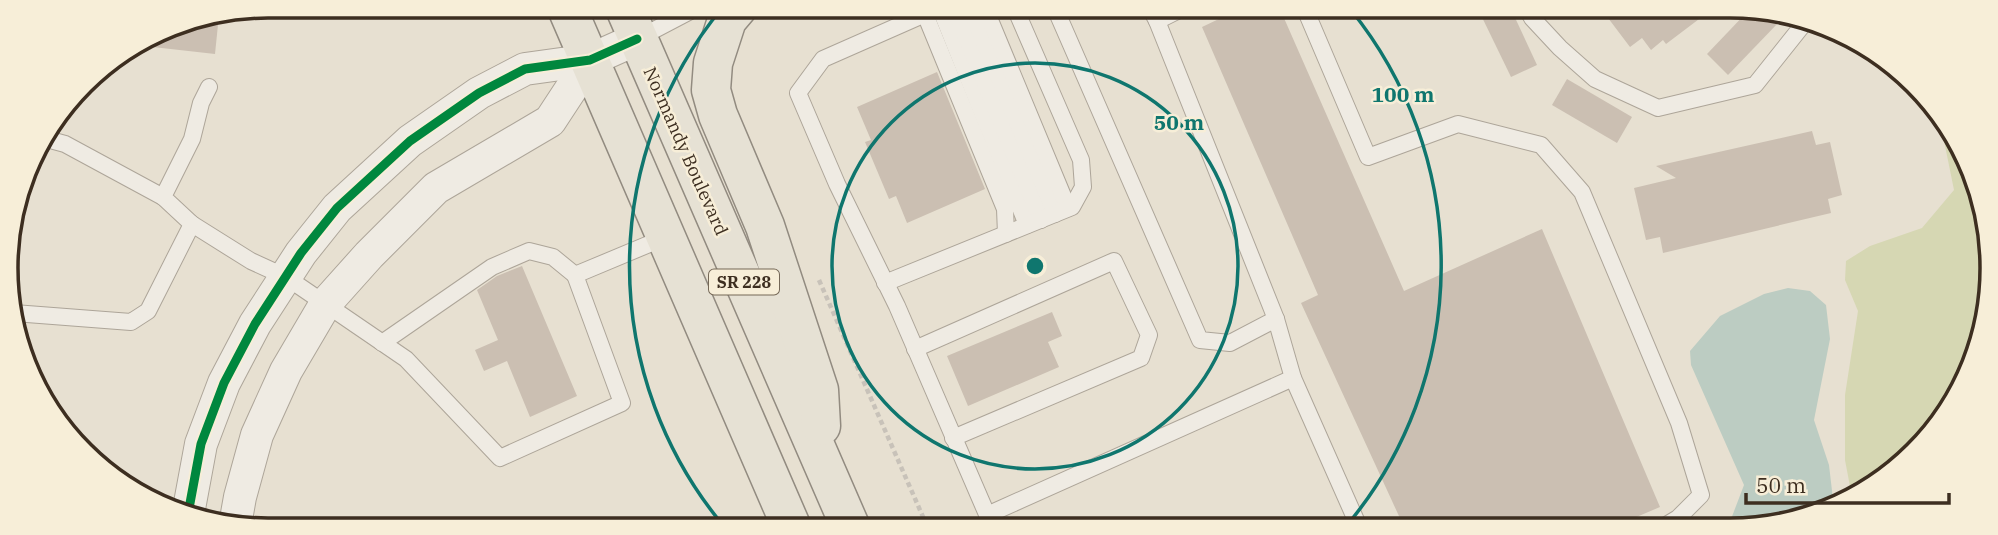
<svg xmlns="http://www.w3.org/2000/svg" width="1998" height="535" viewBox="0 0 1998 535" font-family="'IBM Plex Serif',serif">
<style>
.green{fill:#d6d7b3}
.water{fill:#bcccc2}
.building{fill:#cbbfb2}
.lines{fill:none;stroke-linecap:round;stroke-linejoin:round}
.lane-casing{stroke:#ada599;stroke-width:18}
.street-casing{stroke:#ada599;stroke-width:34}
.primary-casing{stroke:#928b80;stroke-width:41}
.path{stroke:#c8c2b9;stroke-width:4.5;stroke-dasharray:5 3.5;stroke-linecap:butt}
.lane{stroke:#efebe3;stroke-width:16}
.street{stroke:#efebe3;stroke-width:32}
.primary{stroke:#e6e1d4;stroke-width:38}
.cycleway-casing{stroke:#f7eed8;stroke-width:13}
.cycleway{stroke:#00873e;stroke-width:9}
.ring{fill:none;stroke:#0f766e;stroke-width:3.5}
.labels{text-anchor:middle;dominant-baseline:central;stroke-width:5;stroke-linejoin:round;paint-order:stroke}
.shield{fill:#f7eed8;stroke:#756857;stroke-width:2}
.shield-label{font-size:16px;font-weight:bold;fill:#3d2e20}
.street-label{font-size:18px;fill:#3d2e20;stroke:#f7eed8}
.rim{fill:none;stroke:#3d2e20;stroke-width:3.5}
.centre{fill:#0f766e;stroke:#f7eed8;stroke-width:3.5}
.ring-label{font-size:21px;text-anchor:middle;font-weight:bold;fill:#0f766e;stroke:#f7eed8;stroke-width:5;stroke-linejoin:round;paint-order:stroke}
</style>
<rect width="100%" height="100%" fill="#e7e0d1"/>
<!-- green -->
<polygon class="green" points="1938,111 1948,121 1988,216 1988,318 1958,398 1904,464 1852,497 1845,460 1845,395 1858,311 1845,280 1846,261 1870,246 1922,228 1954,190"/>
<!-- water -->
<polygon class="water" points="1788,288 1810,291 1826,305 1830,339 1814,420 1829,465 1834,508 1764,528 1728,527 1744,485 1691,365 1690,351 1720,316 1764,294"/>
<!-- building -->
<g class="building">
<polygon points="1242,8 1280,9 1404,291 1542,229 1660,507 1613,527 1404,527 1301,303 1318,295 1202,27"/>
<polygon points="1478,9 1511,9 1537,65 1511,77"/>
<polygon points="1602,10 1711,10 1666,44 1663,40 1651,50 1642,38 1630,47"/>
<polygon points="1749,10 1767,10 1779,22 1728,75 1707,54"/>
<polygon points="219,15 215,54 135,45 168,25"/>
<polygon points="937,72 985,189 907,223 896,196 889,199 865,142 871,140 857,107"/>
<polygon points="1567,79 1632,117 1617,143 1552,105"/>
<polygon points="1812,131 1816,145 1830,142 1842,195 1828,199 1831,213 1663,253 1660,237 1646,240 1634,188 1676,178 1656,166"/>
<polygon points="522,266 577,396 530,417 507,361 484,371 475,350 498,340 477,290 497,276"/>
<polygon points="1052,312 1062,336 1048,342 1059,367 968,406 947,356"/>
</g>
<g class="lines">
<!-- lane casing -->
<g class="lane-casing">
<g id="lane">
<polyline points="941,7 823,59 798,93 837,184 897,306 992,526"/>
<polyline points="940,8 1027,225"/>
<polyline points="954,8 1041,220"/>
<polyline points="970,8 1055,214"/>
<polyline points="985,8 1068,208"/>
<polyline points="1055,8 1200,340 1230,343 1276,319"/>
<polyline points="1150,8 1157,21 1183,8"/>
<polyline points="1305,9 1368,157 1458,124 1541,145 1582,192 1679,423 1701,495 1678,518 1663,527"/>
<polyline points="1527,9 1532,18 1560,48 1595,79 1658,108 1755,85 1806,21"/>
<polyline points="925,14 1005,209 1006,234"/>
<polyline points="1157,21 1276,319 1293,378 1359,527"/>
<polyline points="637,39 698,7"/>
<polyline points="209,87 201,103 192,139 163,197 192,224 251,261 286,277 406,359 500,458 622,403 575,275 666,237"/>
<polyline points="43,138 65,144 163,197"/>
<polyline points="885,283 1072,207 1083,187 1081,160 1015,8"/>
<polyline points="14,313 131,322 148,311 192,224"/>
<polyline points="382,343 492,267 529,251 553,257 575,275"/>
<polyline points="915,349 1114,261 1149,335 1141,358 953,438"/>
<polyline points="987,515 1293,378"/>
</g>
</g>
<!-- street casing -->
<g class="street-casing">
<g id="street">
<polyline points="188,514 201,444 224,383 255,324 301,253 337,208 410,141 479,93 525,69 590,60 637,39"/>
<polyline points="235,525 240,497 257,435 286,371 326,303 369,255 436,188 550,121 590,60"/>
</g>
</g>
<!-- primary casing -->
<g class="primary-casing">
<g id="primary">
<polyline points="566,6 791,526"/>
<polyline points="624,6 850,526"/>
<polyline points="738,7 727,20 713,63 711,90 718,115 765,226 819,390 821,426"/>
</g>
</g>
<!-- path -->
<polyline class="path" points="819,280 927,526"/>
<!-- lane -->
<use href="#lane" class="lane"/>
<!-- street -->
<use href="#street" class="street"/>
<!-- primary -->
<use href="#primary" class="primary"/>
<!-- cycleway casing -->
<g class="cycleway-casing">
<polyline id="cycleway" points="188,514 201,444 224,383 255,324 301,253 337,208 410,141 479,93 525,69 590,60 637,39"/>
</g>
<!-- cycleway -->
<use href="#cycleway" class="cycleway"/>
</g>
<!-- distance rings -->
<g class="ring">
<circle cx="1035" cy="266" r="203"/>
<path d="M722 524A406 406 0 0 1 722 8M1351 10A406 406 0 0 1 1348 524"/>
</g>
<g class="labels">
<!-- shield labels -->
<rect class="shield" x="709" y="269.5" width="70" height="25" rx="5"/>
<g class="shield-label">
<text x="744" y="282">SR 228</text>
</g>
<!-- street labels -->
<g class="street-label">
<text transform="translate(686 151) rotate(66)">Normandy Boulevard</text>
</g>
</g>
<!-- crop -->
<path d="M0 0H1998V535H0ZM268 18H1730A250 250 0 0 1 1980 268V268A250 250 0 0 1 1730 518H268A250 250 0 0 1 18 268V268A250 250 0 0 1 268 18Z" fill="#f7eed8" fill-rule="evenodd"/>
<path class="rim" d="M268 18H1730A250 250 0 0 1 1980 268V268A250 250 0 0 1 1730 518H268A250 250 0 0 1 18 268V268A250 250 0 0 1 268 18Z"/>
<circle cx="1035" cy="266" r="10" class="centre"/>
<g class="ring-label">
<text x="1403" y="102">100 m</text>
<text x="1179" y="130">50 m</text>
</g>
<!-- scale -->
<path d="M1746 493v10h203v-10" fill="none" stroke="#3d2e20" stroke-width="3.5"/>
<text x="1756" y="493" font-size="21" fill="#3d2e20" stroke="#f7eed8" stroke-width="5" paint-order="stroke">50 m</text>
</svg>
